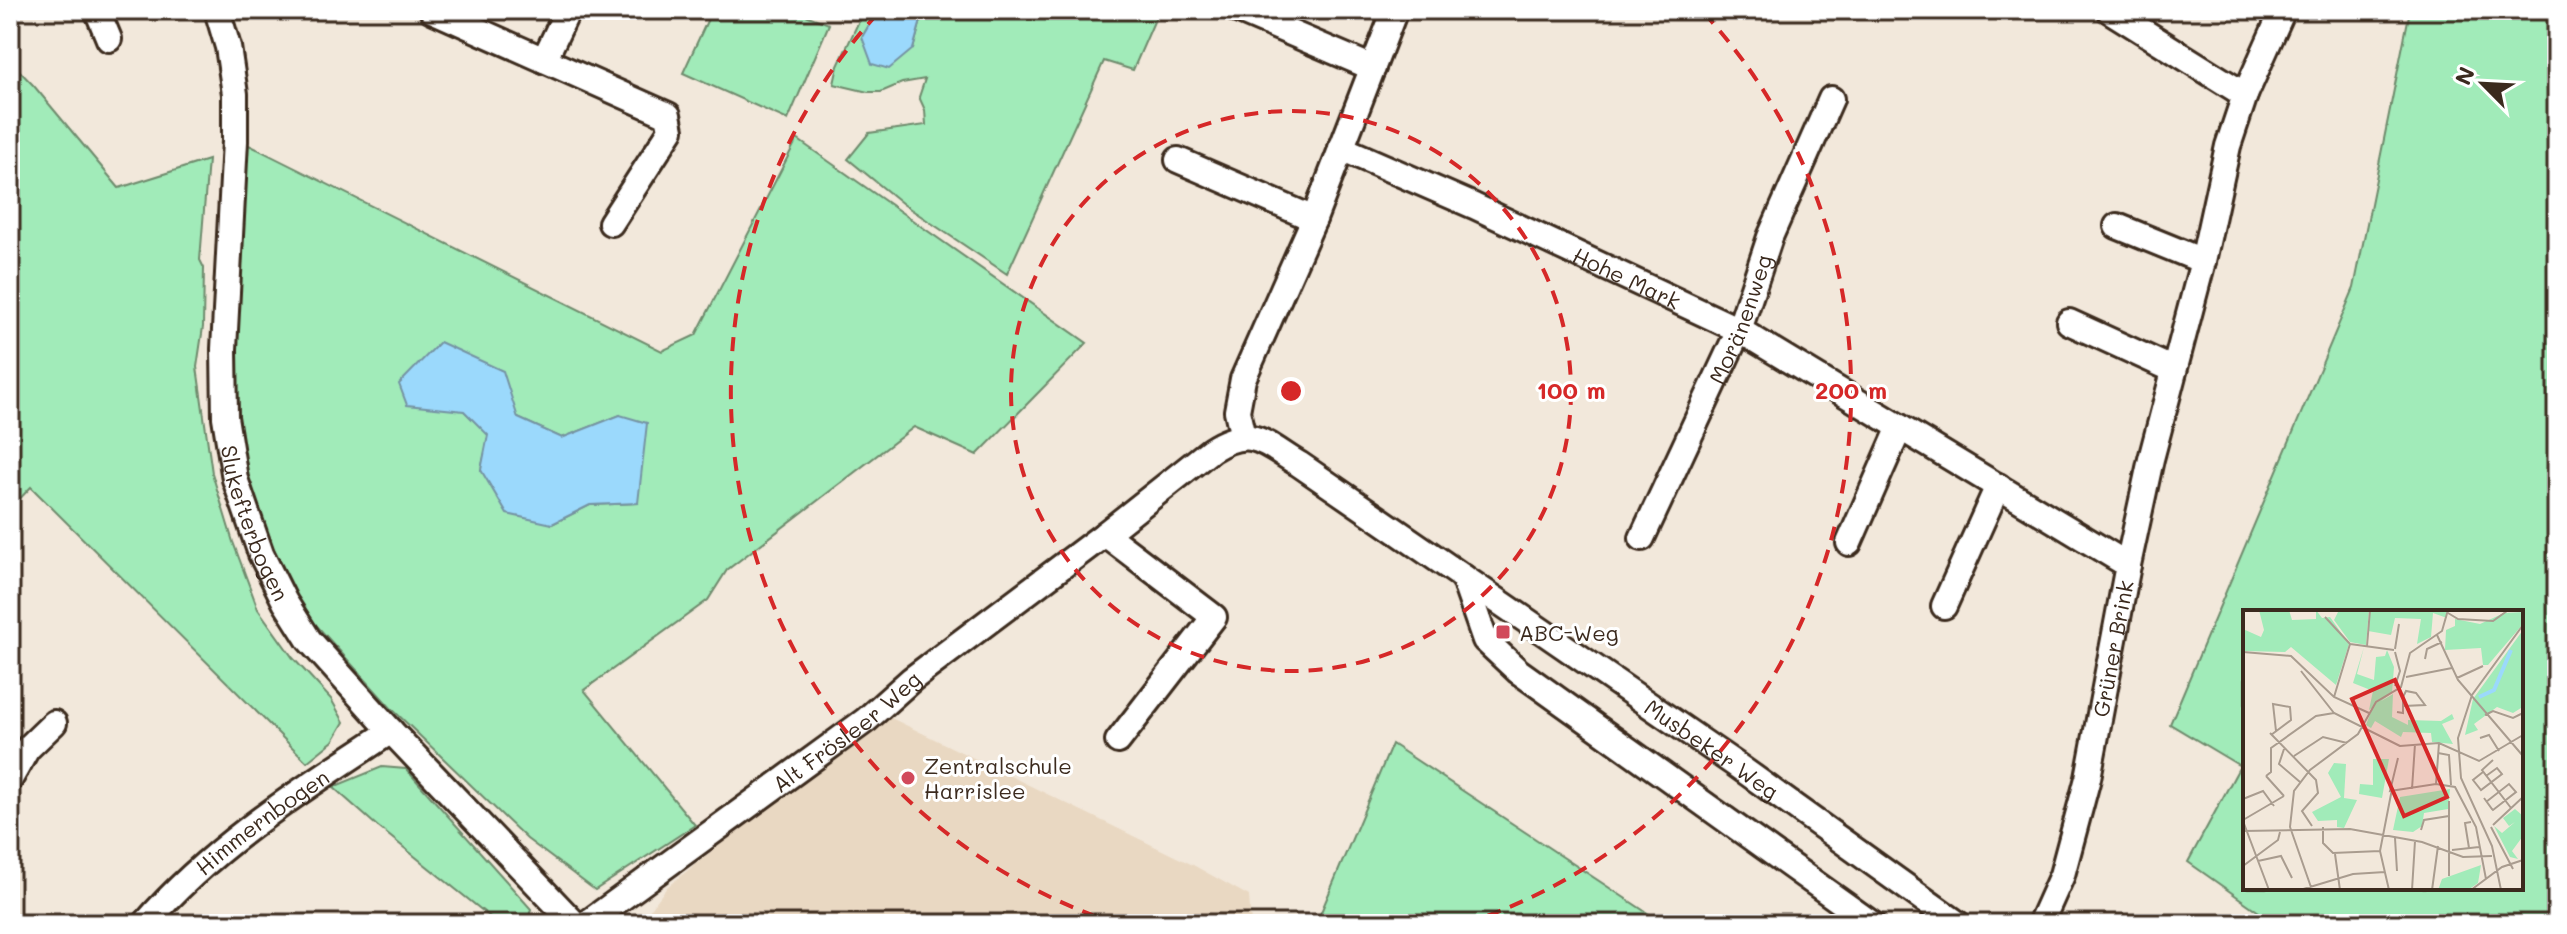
<svg xmlns="http://www.w3.org/2000/svg" width="2567" height="934" viewBox="0 0 2567 934" font-family="Mali,sans-serif">
<style>
.built{fill:#e9d8c2}
.green{fill:#a1ebb9;stroke:#6e8a6c;stroke-width:2;fill-rule:evenodd}
.water{fill:#9bd9fc;stroke:#7593a3;stroke-width:2}
.lines{fill:none;stroke-linecap:round;stroke-linejoin:round}
.minor-casing{stroke:#3b2a1e;stroke-width:30}
.minor{stroke:#fff;stroke-width:24}
.ring{fill:none;stroke:#d62828;stroke-width:4;stroke-dasharray:14 10}
.poi-dot{fill:#d1495b;stroke:#fff;stroke-width:3}
.labels{text-anchor:middle;dominant-baseline:central;stroke-width:6;stroke-linejoin:round;paint-order:stroke}
.street-label{font-size:22px;fill:#3b2a1e;stroke:#fff}
.poi-label{font-size:22px;fill:#3b2a1e;stroke:#fff;text-anchor:start}
.inset-river{fill:none;stroke:#9bd9fc;stroke-width:4}
.inset-road{fill:none;stroke:#a99c8f;stroke-width:2}
.view{fill:#d62828;fill-opacity:0.15;stroke:#d62828;stroke-width:4}
.inset-edge{fill:none;stroke:#3b2a1e;stroke-width:4}
.centre{fill:#d62828;stroke:#fff;stroke-width:4}
.ring-label{font-size:24px;text-anchor:middle;font-weight:bold;fill:#d62828;stroke:#fff;stroke-width:6;stroke-linejoin:round;paint-order:stroke}
</style>
<rect width="100%" height="100%" fill="#f2e8db"/>
<filter id="ink" filterUnits="userSpaceOnUse"><feTurbulence type="fractalNoise" baseFrequency=".0125" numOctaves="2"/><feDisplacementMap in="SourceGraphic" scale="16" xChannelSelector="R" yChannelSelector="G"/><feConvolveMatrix kernelMatrix="1 2 1 2 8 2 1 2 1" color-interpolation-filters="sRGB"/></filter>
<g filter="url(#ink)">
<!-- built -->
<polygon class="built" points="883,714 1193,865 1249,896 1251,924 642,924 643,919 667,887"/>
<!-- green -->
<g class="green">
<polygon points="712,10 793,10 829,24 788,120 683,73"/>
<polygon points="864,10 878,10 862,37 913,49 924,10 1159,10 1133,70 1104,61 1007,274 903,204 848,159 869,133 926,125 925,110 919,97 925,79 902,83 881,92 868,92 834,84 838,66"/>
<path d="M2410 10H2557V924H2276L2188 862 2240 766 2170 724 2354 288ZM2245 612H2521V888H2245Z"/>
<polygon points="10,61 34,86 119,188 208,160 200,260 204,268 203,327 197,367 212,473 233,542 258,609 293,658 331,699 344,722 333,741 307,762 31,487 10,509"/>
<path d="M797 139 1087 343 977 455 914 427 727 570 708 600 584 690 695 825 595 890 527 839 391 708 299 606 243 478 230 349 245 143 662 351 696 335ZM464 411 518 418 562 438 620 415 638 503 590 505 552 524 481 470 489 435Z"/>
<polygon points="1392,744 1664,924 1316,924"/>
<polygon points="382,767 406,769 531,909 527,924 499,924 377,826 333,787"/>
</g>
<!-- water -->
<g class="water">
<polygon points="878,10 924,10 913,49 889,69 872,64 862,37"/>
<polygon points="440,342 503,371 518,418 562,438 620,415 647,423 638,503 590,505 552,524 507,514 481,470 488,435 464,411 407,405 399,384"/>
</g>
<g class="lines">
<!-- minor casing -->
<g class="minor-casing">
<g id="minor">
<polyline points="97,10 109,39"/>
<path id="s1" d="M217 10 228 47 235 94V141L224 349 225 417 235 479 261 554 285 602 309 640 391 731 575 924"/>
<polyline points="432,10 668,115 671,130 611,223"/>
<polyline points="1237,10 1373,68"/>
<polyline points="2109,10 2245,95"/>
<polyline points="544,60 568,10"/>
<path id="s2" d="M1341 148 1474 206 1739 330 2128 565"/>
<polyline points="1178,160 1314,219"/>
<polyline points="2117,226 2203,261"/>
<polyline points="2069,322 2174,370"/>
<polyline points="1243,437 1237,411 1243,379 1314,219 1395,10"/>
<polyline points="1105,534 1214,617 1118,741"/>
<path id="s3" d="M1642 538 1739 330 1770 237 1831 99"/>
<polyline points="1849,543 1900,427"/>
<polyline points="1463,577 1485,640 1518,671 1872,924"/>
<polyline points="1944,606 1998,486"/>
<polyline points="10,779 27,749 54,723"/>
<path id="s4" d="M145 924C214 844 303 789 391 731"/>
<path id="s5" d="M586 924 866 720 912 679 1105 534 1211 450C1251 424 1264 443 1299 464L1735 764 1958 924"/>
<path id="s6" d="M2040 924 2062 875 2088 778 2128 565 2151 459 2203 261 2228 146 2245 95 2283 10"/>
</g>
</g>
<!-- minor -->
<use href="#minor" class="minor"/>
</g>
</g>
<!-- distance rings -->
<g class="ring">
<circle cx="1291" cy="391" r="280"/>
<path d="M1118 924A560 560 0 0 1 878 13M1704 13A560 560 0 0 1 1464 924"/>
</g>
<!-- markers -->
<g class="poi-dot">
<rect x="1495" y="624" width="16" height="16" rx="4"/>
<circle cx="908" cy="778" r="8"/>
</g>
<g class="labels">
<!-- street labels -->
<g class="street-label">
<text stroke="none"><textPath href="#s2" startOffset="314">Hohe Mark</textPath></text>
<text stroke="none"><textPath href="#s3" startOffset="240">Moränenweg</textPath></text>
<text stroke="none"><textPath href="#s1" startOffset="520">Slukefterbogen</textPath></text>
<text stroke="none"><textPath href="#s6" startOffset="286">Grüner Brink</textPath></text>
<text stroke="none"><textPath href="#s5" startOffset="324">Alt Frösleer Weg</textPath></text>
<text stroke="none"><textPath href="#s5" startOffset="1384">Musbeker Weg</textPath></text>
<text stroke="none"><textPath href="#s4" startOffset="156">Himmernbogen</textPath></text>
</g>
<!-- poi labels -->
<g class="poi-label">
<text x="1519" y="632">ABC-Weg</text>
<text x="924" y="765">Zentralschule<tspan x="924" dy="25">Harrislee</tspan></text>
</g>
</g>
<!-- overview -->
<g transform="translate(2243 610)">
<rect width="280" height="280" fill="#f2e8db"/>
<path d="M16 0H46L49 10 73 9V0L79 8 87 7 106 34 93 75 48 37 42 42 0 41V19L18 27 21 20ZM96 0H126L123 35 107 32 91 10ZM127 0H204V8L190 3 188 27 174 34 178 9 152 8 148 25 125 21ZM280 2V14L245 55H240L238 38 202 40 203 20 212 16V9L237 14 261 3ZM280 20 278 98 270 103 254 97 231 114 235 120 222 125 230 89ZM121 37 114 64 131 70 133 47 142 46 144 40 151 57 149 83 126 100 130 81 110 73ZM150 84 149 107 165 115V110L198 111 209 104 211 109 199 114 210 134 189 132 188 123 160 122 158 127 132 111 128 118 123 115 130 96ZM130 149H146L139 188 116 184 117 174 130 175ZM91 153 103 154 101 188 114 190 101 218 94 217V210L75 211 69 202 98 187 85 163ZM207 179 205 199 181 203 179 216 170 222 150 220 157 187ZM272 199 280 206V226L269 241 275 249 267 247 251 216 259 223 272 212 266 216 260 208ZM238 255 235 273 225 280H195L199 269Z" fill="#a1ebb9"/>
<path class="inset-river" d="M236 87 251 80 268 40"/>
<path class="inset-road" d="M205 3 215 9 250 11 264 1H280M82 7 107 34M194 25 215 70 280 146M107 34 151 40M124 36 127 0M152 39 156 14M0 42 48 46 91 87 126 103M152 42 157 61 152 76M182 49 184 39 199 32M58 61 91 103 157 136M163 67 209 58M214 68 240 56M91 87 107 34M154 102 160 103V87L163 81 173 83 182 95 160 96M242 105 250 101 270 108 280 103M27 123 73 170 75 183 59 201 69 216M28 125 48 110 47 97 30 94 33 121M237 128 246 125 256 141M157 136 196 133 236 151 280 125M41 139 36 154 57 172M195 143 206 145 208 175M51 146 80 127 104 133M155 148 147 181 193 174 212 177 233 217 243 269M250 150 239 160 268 198M240 162 230 170 238 180 259 164 254 158 243 166M23 166 28 162V138L73 106 91 103M23 166 41 186M193 174 196 133M169 179 172 134M241 188 249 199 250 200 273 182 266 174 243 192M0 189 20 181 31 196M0 210 41 186M0 211 26 280M250 215 280 187M80 217V233L90 243 137 241M248 217 270 259M178 220 181 210 206 206M0 221 107 219 179 232 220 247 249 246M152 228 154 261M226 238 222 213 228 212M209 240 236 237M92 244 97 280M15 251 38 246 49 268M0 256 35 230 37 222M206 266V191M57 280 110 264 142 262M69 280 47 217 51 181 67 160 115 124 133 92 158 77 167 43 199 21 205 0M146 280 137 241 149 179M169 280 172 231M189 280 195 236M228 280 259 257 280 250M258 280 249 236 218 168 215 128 229 85 280 15"/>
<path class="view" d="M152 70 204 187 161 206 109 89Z"/>
<rect width="280" height="280" class="inset-edge"/>
</g>
<circle cx="1291" cy="391" r="12" class="centre"/>
<g class="ring-label">
<text x="1571" y="399">100 m</text>
<text x="1851" y="399">200 m</text>
</g>
<!-- margin -->
<rect width="2567" height="934" fill="none" stroke="#fff" stroke-width="40"/>
<rect x="20" y="20" width="2527" height="894" fill="none" stroke="#3b2a1e" stroke-width="3" filter="url(#ink)"/>
<!-- north arrow -->
<g transform="translate(2483 84) rotate(294)" stroke="#ffffff" stroke-width="6" paint-order="stroke">
<path d="M0-6L14 30L0 20L-14 30Z" fill="#3b2a1e"/>
<text y="-12" font-size="22" font-weight="bold" text-anchor="middle" fill="#3b2a1e">N</text>
</g>
</svg>
